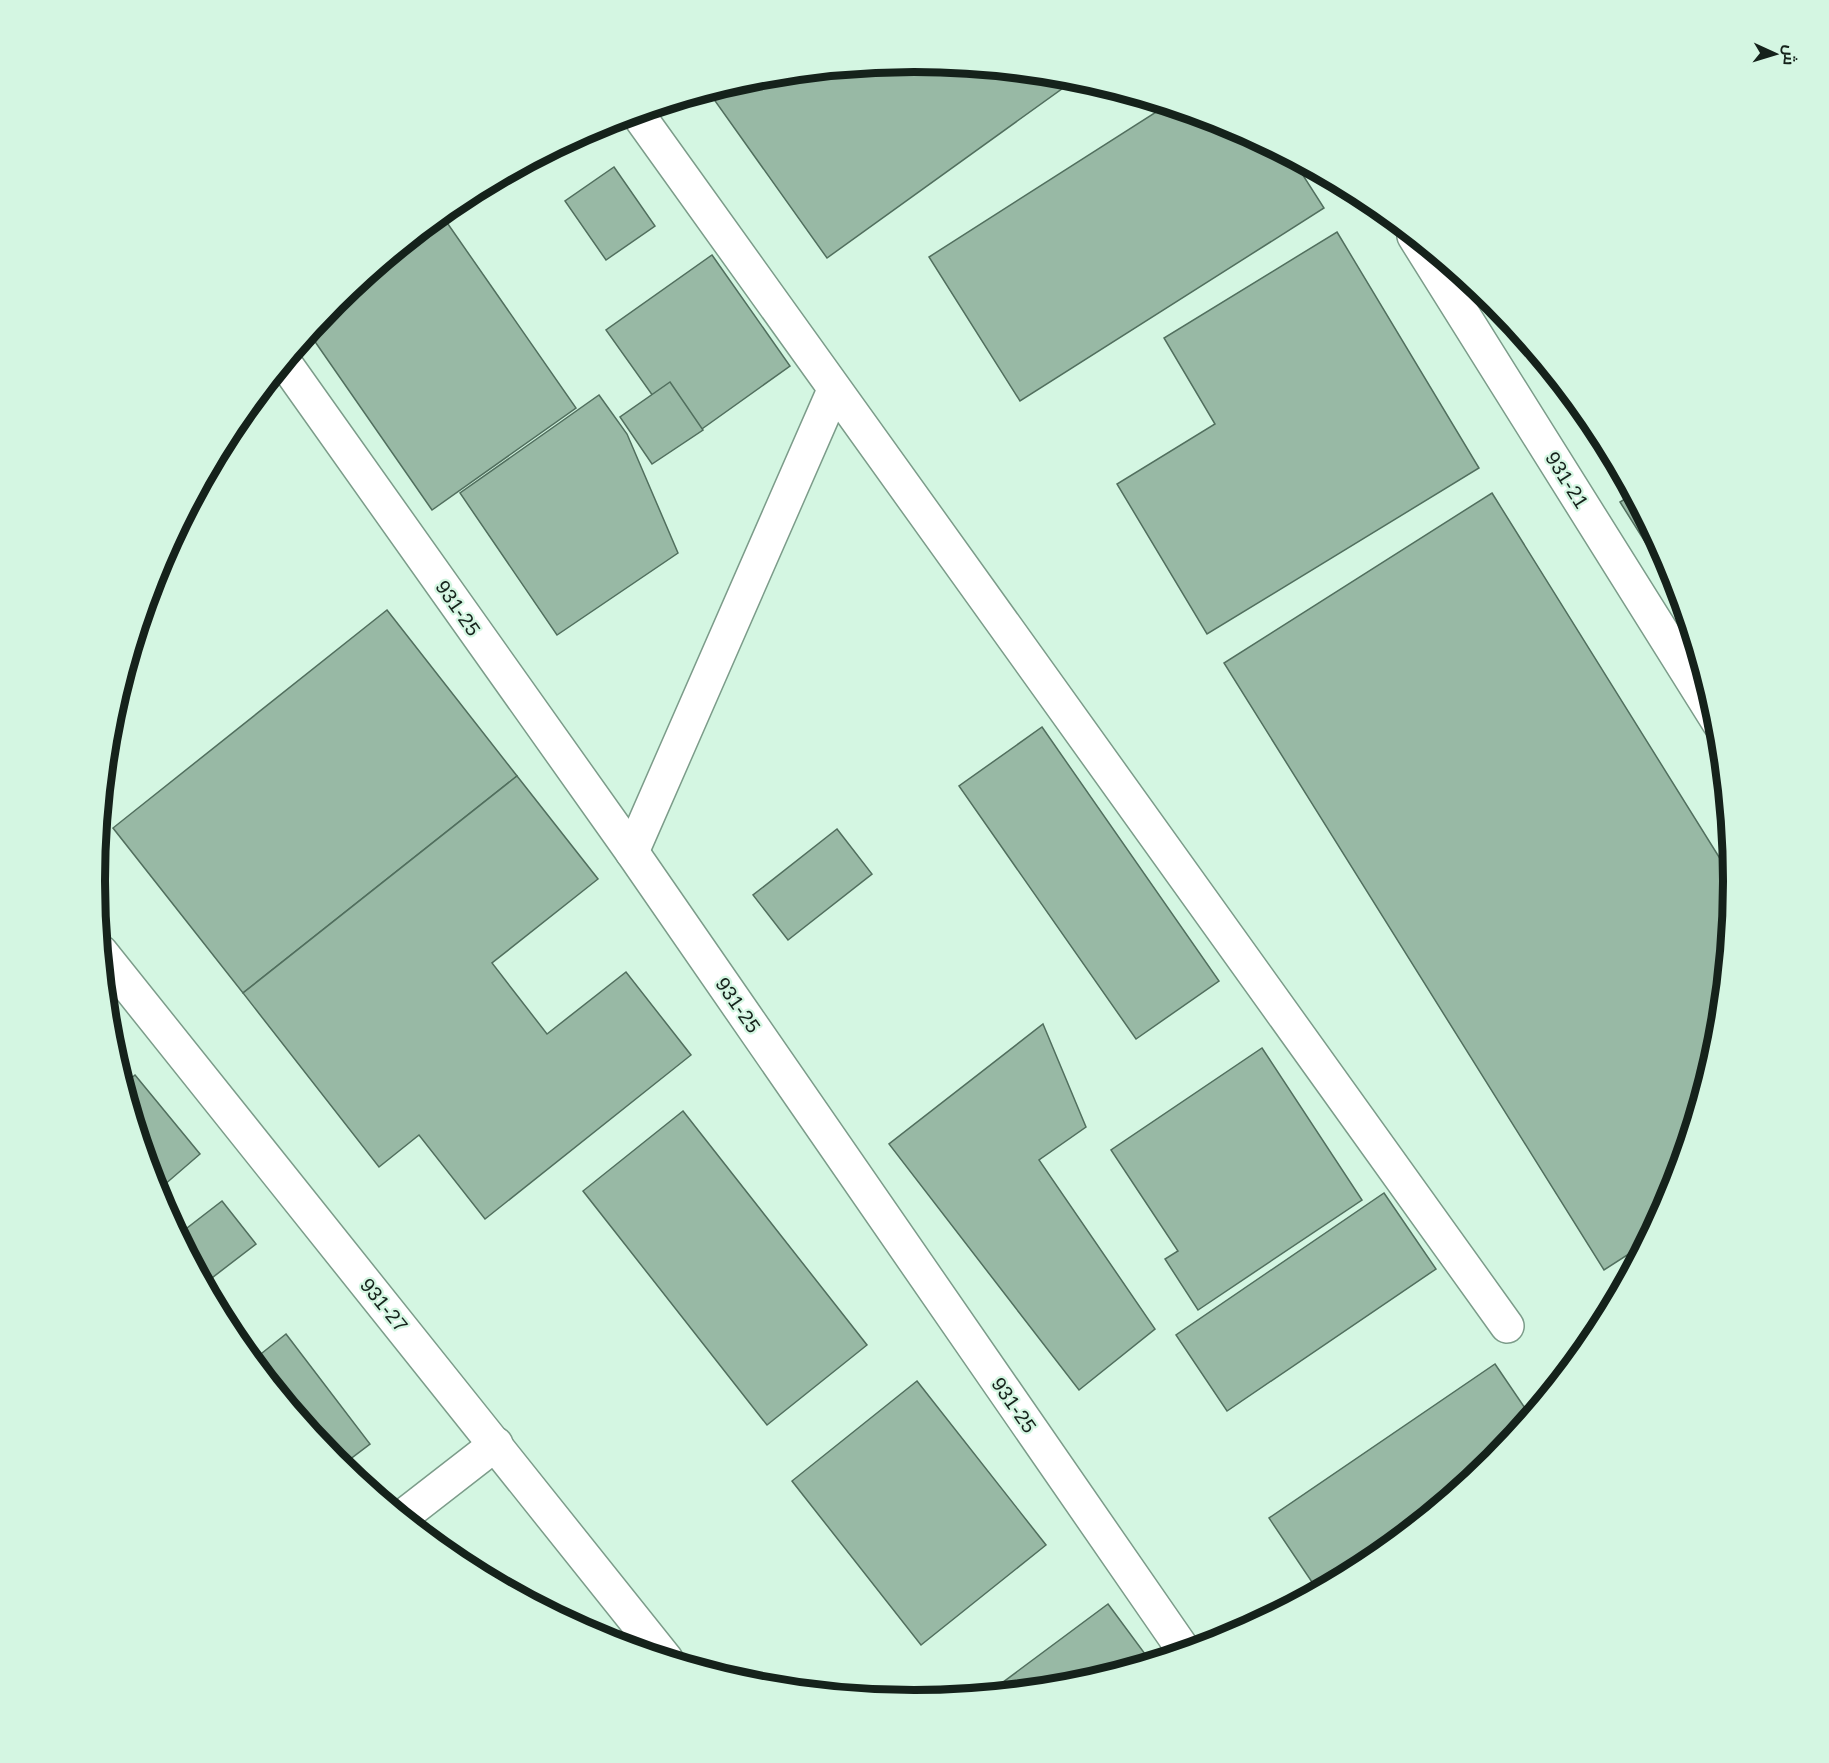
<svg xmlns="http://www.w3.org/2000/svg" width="1829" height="1763" viewBox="0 0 1829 1763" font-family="Arial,Cairo,sans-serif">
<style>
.building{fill:#98b9a5;stroke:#516f5e;stroke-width:1.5}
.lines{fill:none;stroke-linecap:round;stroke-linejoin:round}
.minor-casing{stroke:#7c9c8a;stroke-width:36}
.minor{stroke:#fff;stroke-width:33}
.labels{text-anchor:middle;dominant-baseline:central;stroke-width:4.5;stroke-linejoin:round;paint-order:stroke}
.street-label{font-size:20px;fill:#15221b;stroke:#d4f6e2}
.rim{fill:none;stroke:#15221b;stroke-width:8}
</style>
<rect width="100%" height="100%" fill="#d4f6e2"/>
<!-- building -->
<g class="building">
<polygon points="915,62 1077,78 827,258 708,91 755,77"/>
<polygon points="1167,105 1229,124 1292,158 1324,208 1020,401 929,257"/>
<polygon points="614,167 655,226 606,260 565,201"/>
<polygon points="441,214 576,408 432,510 309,333 335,301"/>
<polygon points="1337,232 1479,468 1207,634 1117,484 1215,424 1164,338"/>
<polygon points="712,255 790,366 685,441 606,330"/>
<polygon points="670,382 703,430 652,464 620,417"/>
<polygon points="599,395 627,434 678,553 557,635 460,493"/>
<polygon points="1492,493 1734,881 1719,1042 1672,1196 1646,1243 1604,1270 1224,663"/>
<polygon points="1633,494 1672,568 1679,590 1676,591 1620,502"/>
<polygon points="387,610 517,776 243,993 113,828"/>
<polygon points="1042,727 1219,981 1136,1039 959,786"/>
<polygon points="517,776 598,879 492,963 547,1034 626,972 691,1055 485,1219 419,1135 379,1167 243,993"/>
<polygon points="837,829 872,874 788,940 753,895"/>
<polygon points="1043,1024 1086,1127 1039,1160 1155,1329 1079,1390 889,1144"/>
<polygon points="1262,1048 1362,1200 1198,1310 1165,1259 1178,1251 1111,1150"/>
<polygon points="135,1075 200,1154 156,1192 123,1085"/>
<polygon points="683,1111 867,1345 767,1425 583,1191"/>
<polygon points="1384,1193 1436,1269 1227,1411 1176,1335"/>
<polygon points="222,1201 256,1244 204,1284 178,1235"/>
<polygon points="286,1334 370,1444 341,1466 334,1461 252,1361"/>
<polygon points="1495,1364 1531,1417 1494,1462 1370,1563 1318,1591 1269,1518"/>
<polygon points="917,1381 1046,1545 921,1645 792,1481"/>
<polygon points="1108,1604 1151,1662 1074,1686 987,1694"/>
</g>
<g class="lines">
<!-- minor casing -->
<g class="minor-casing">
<g id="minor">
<polyline points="637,113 1507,1326"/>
<polyline points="1414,236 1719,723"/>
<polyline points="285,363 632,852 1185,1652"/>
<polyline points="632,852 834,390"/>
<polyline points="101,952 666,1659"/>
<polyline points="402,1517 496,1444"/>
</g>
</g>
<!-- minor -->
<use href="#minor" class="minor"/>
</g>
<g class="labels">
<!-- street labels -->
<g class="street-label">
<text transform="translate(1567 480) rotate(58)">931-21</text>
<text transform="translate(458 608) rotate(55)">931-25</text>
<text transform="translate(738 1005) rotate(55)">931-25</text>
<text transform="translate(384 1305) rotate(51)">931-27</text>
<text transform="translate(1014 1405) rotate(55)">931-25</text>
</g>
</g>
<!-- crop -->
<path d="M0 0H1829V1763H0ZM105 881a809 809 0 1 1 1618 0a809 809 0 1 1-1618 0Z" fill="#d4f6e2" fill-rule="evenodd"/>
<path class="rim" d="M105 881a809 809 0 1 1 1618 0a809 809 0 1 1-1618 0Z"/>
<!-- north arrow -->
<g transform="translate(1775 54) rotate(94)" stroke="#d4f6e2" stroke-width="4.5" paint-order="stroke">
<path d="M0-4.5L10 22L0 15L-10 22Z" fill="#15221b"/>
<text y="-9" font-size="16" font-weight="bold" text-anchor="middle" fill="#15221b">ش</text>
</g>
</svg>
